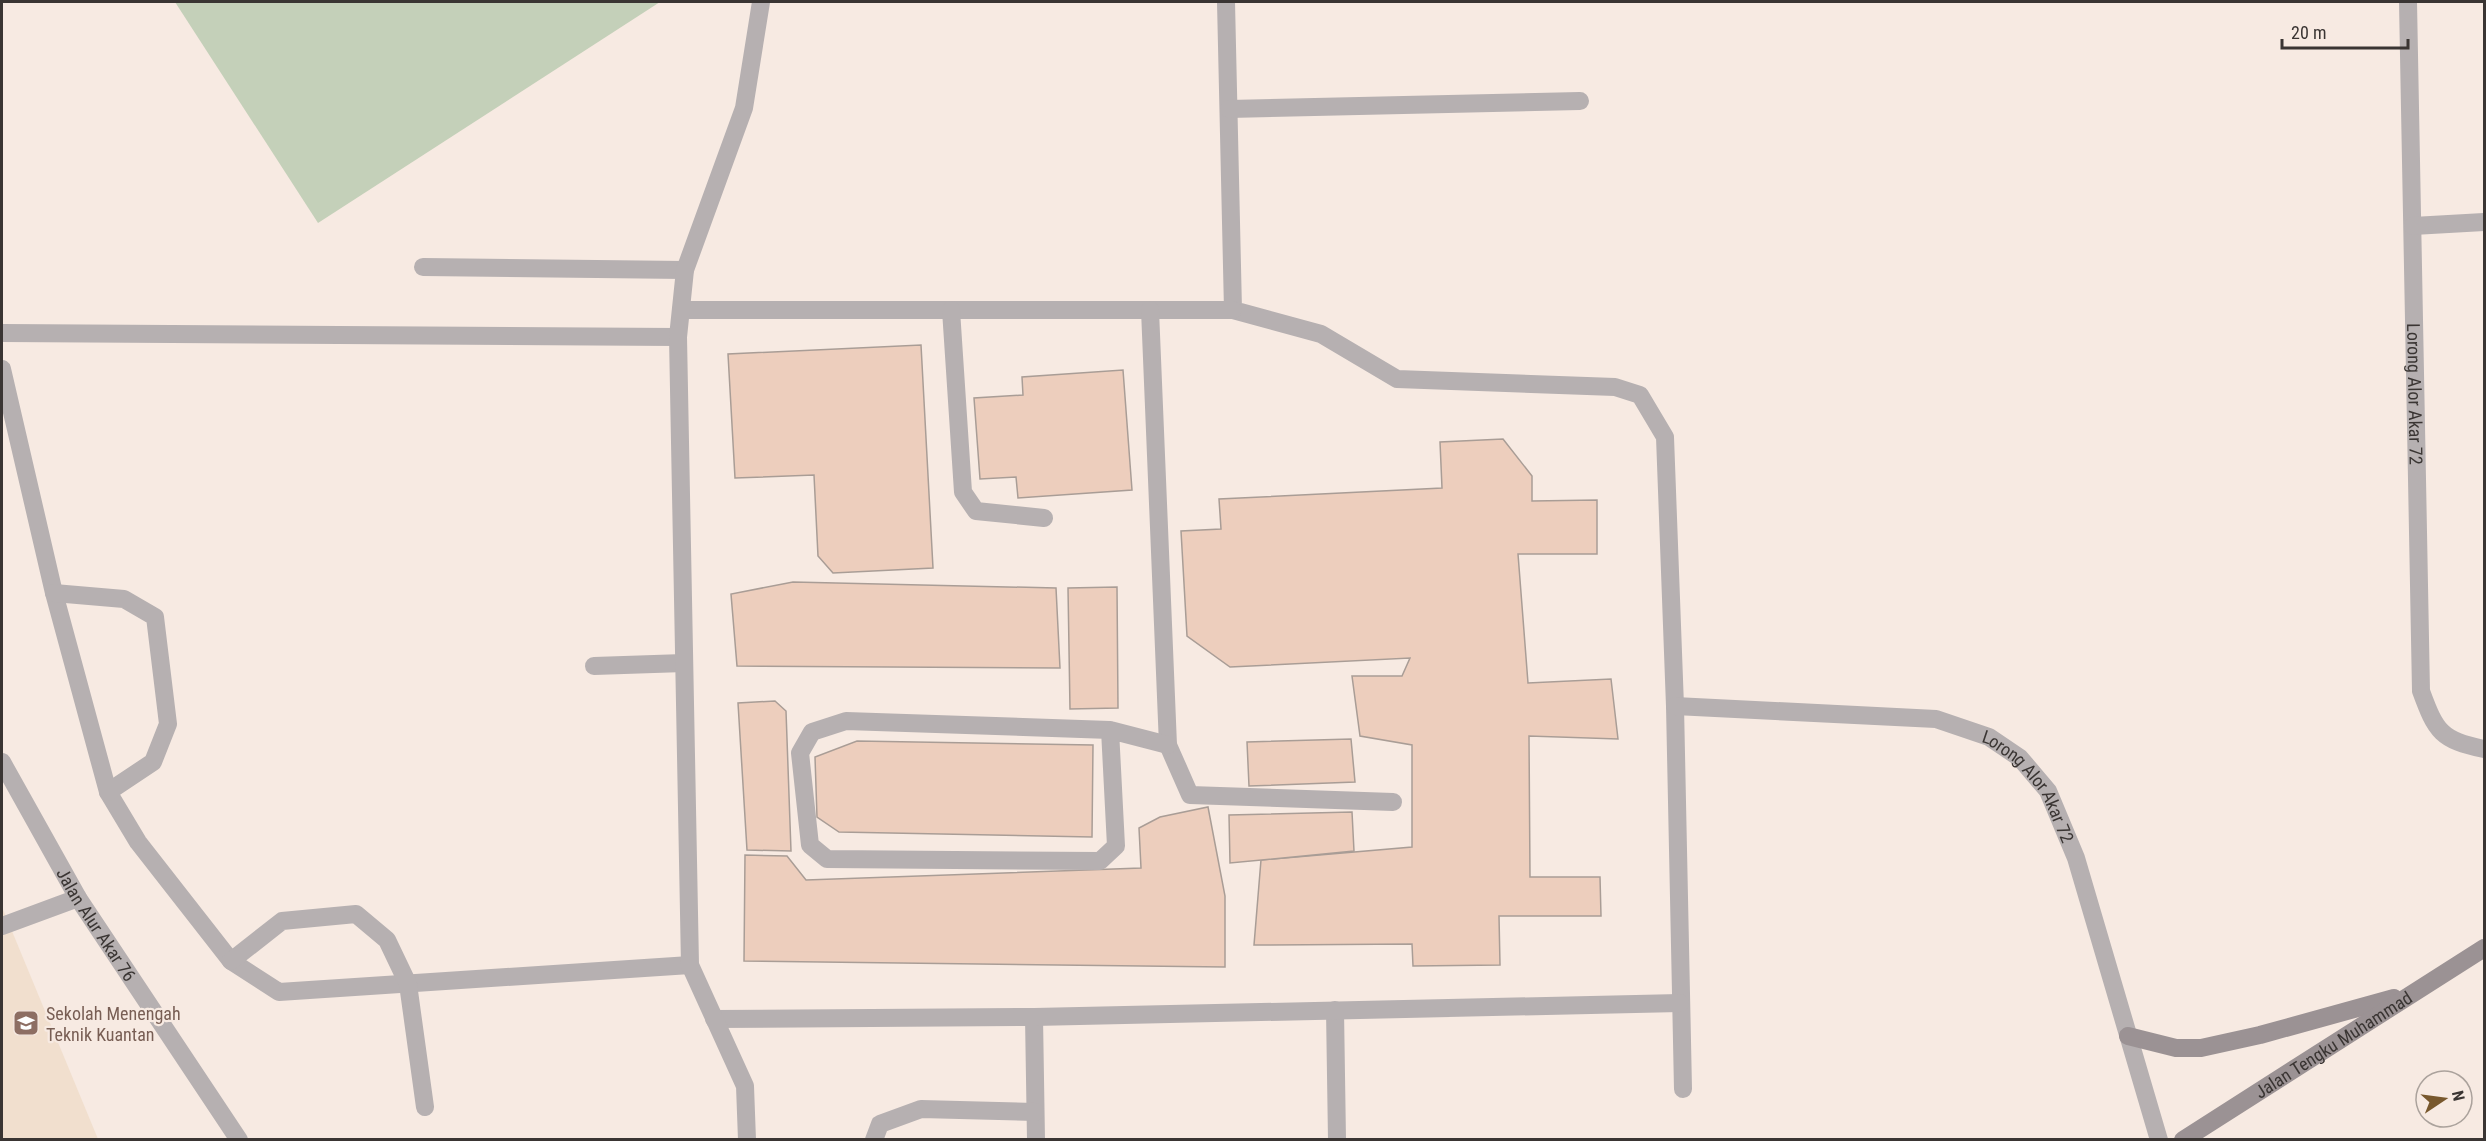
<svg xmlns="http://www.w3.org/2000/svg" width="2486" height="1141" viewBox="0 0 2486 1141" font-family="'Roboto Condensed',sans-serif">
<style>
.education{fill:#f1dfce}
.green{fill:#c4d0b9}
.building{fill:#edcebd;stroke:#a99d96;stroke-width:1.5}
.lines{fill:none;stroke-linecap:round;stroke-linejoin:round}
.service{stroke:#b6b0b1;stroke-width:18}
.minor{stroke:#b6b0b1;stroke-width:18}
.secondary{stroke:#9b9294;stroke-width:18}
.labels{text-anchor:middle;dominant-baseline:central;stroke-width:4.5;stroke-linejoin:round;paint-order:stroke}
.street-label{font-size:18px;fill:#3a3533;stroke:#f7eae2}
.education-label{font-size:18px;fill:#785e54;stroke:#f7eae2;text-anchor:start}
</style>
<rect width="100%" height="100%" fill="#f7eae2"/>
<!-- education -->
<polygon class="education" points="2,907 98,1139 2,1139"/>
<!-- green -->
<polygon class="green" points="175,2 660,2 318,223"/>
<!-- building -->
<g class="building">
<polygon points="921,345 933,568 833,573 818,556 814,475 735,478 728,354"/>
<polygon points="1123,370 1132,490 1018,498 1016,477 980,479 974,398 1023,395 1022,377"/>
<polygon points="1503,439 1532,476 1532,501 1597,500 1597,554 1518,554 1528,683 1611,679 1618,739 1529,736 1530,877 1600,877 1601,916 1499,916 1500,965 1413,966 1412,944 1254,945 1261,860 1412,847 1412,745 1360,736 1352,676 1402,676 1410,658 1230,667 1187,636 1181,531 1221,529 1219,499 1442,488 1440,442"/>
<polygon points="793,582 1056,588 1060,668 737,666 731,594"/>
<polygon points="1117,587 1118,708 1070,709 1068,588"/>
<polygon points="775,701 786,711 791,851 747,850 738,703"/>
<polygon points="1351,739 1355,782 1249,786 1247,742"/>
<polygon points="857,741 1093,745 1092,837 839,832 817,817 815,757"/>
<polygon points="1208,807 1225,896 1225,967 744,961 745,855 787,856 806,880 1141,868 1139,828 1160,817"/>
<polygon points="1352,812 1354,851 1230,863 1229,815"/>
</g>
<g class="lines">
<!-- service -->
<g class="service">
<polyline points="1226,2 1233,310 1321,334 1397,379 1615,387 1640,395 1665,437 1675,706 1683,1089"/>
<polyline points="1229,109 1580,101"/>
<polyline points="423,267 685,270"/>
<polyline points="681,310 1233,310"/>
<polyline points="951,310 963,492 976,511 1044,518"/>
<polyline points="1150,310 1168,745 1190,795 1393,802"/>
<polyline points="2,333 678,337"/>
<polyline points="2,369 54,593 108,792 138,842 231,961 279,992 690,965"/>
<polyline points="54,593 124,599 155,617 168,724 153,762 108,792"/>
<polyline points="594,666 684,663"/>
<polyline points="1110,730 1116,846 1100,861 827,859 810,845 800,753 812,732 846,721 1110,730 1168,745"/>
<polyline points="2,926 78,898"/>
<polyline points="231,961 282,921 356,914 387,940 408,984 425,1107"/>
<polyline points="1335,1010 1337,1140"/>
<polyline points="1034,1017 1036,1140"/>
<polyline points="714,1019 1034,1017 1680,1003"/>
<polyline points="747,1140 745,1086 690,965 678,337 685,270 744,108 761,2"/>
<polyline points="874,1140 880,1124 921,1109 1035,1112"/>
</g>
<!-- minor -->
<g class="minor">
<path id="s1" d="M2408 2 2421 691C2436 732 2441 740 2484 749"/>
<polyline points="2413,226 2484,222"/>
<path id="s2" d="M1675 706 1936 719 1989 737 2020 758 2048 791 2076 858 2159 1140"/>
<path id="s3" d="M2 762 78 898 239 1140"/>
</g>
<!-- secondary -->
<g class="secondary">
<polyline points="2128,1036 2176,1048 2201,1048 2260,1035 2394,998"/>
<path id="s4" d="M2183 1140 2484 948"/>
</g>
</g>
<!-- icons -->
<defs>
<g id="school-square" transform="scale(1.35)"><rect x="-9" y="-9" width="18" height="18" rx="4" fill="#8d6e63" stroke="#f7eae2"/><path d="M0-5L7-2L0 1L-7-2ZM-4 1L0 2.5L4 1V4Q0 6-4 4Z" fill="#fff"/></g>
</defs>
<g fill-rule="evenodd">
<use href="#school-square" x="26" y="1023"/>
</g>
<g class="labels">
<!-- street labels -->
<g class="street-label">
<text stroke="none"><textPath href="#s1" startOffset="392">Lorong Alor Akar 72</textPath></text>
<text stroke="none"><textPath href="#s2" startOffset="382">Lorong Alor Akar 72</textPath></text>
<text stroke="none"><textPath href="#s3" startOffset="188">Jalan Alur Akar 76</textPath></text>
<text stroke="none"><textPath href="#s4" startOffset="178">Jalan Tengku Muhammad</textPath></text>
</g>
<!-- education labels -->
<g class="education-label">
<text x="46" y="1013">Sekolah Menengah<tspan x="46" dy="21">Teknik Kuantan</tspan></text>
</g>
</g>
<!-- border -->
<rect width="2486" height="1141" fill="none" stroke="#3a3533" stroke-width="6"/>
<!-- north arrow -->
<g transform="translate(2444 1099) rotate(77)"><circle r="28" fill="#f7eae2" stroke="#aba29c" stroke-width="1.5"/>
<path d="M0-4.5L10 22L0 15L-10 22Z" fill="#78582d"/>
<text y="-9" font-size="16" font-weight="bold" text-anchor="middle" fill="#3a3533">N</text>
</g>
<!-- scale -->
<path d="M2282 39v9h126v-9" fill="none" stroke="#3a3533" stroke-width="3"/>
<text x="2291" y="39" font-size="18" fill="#3a3533" stroke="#f7eae2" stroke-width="4.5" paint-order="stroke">20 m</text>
</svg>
